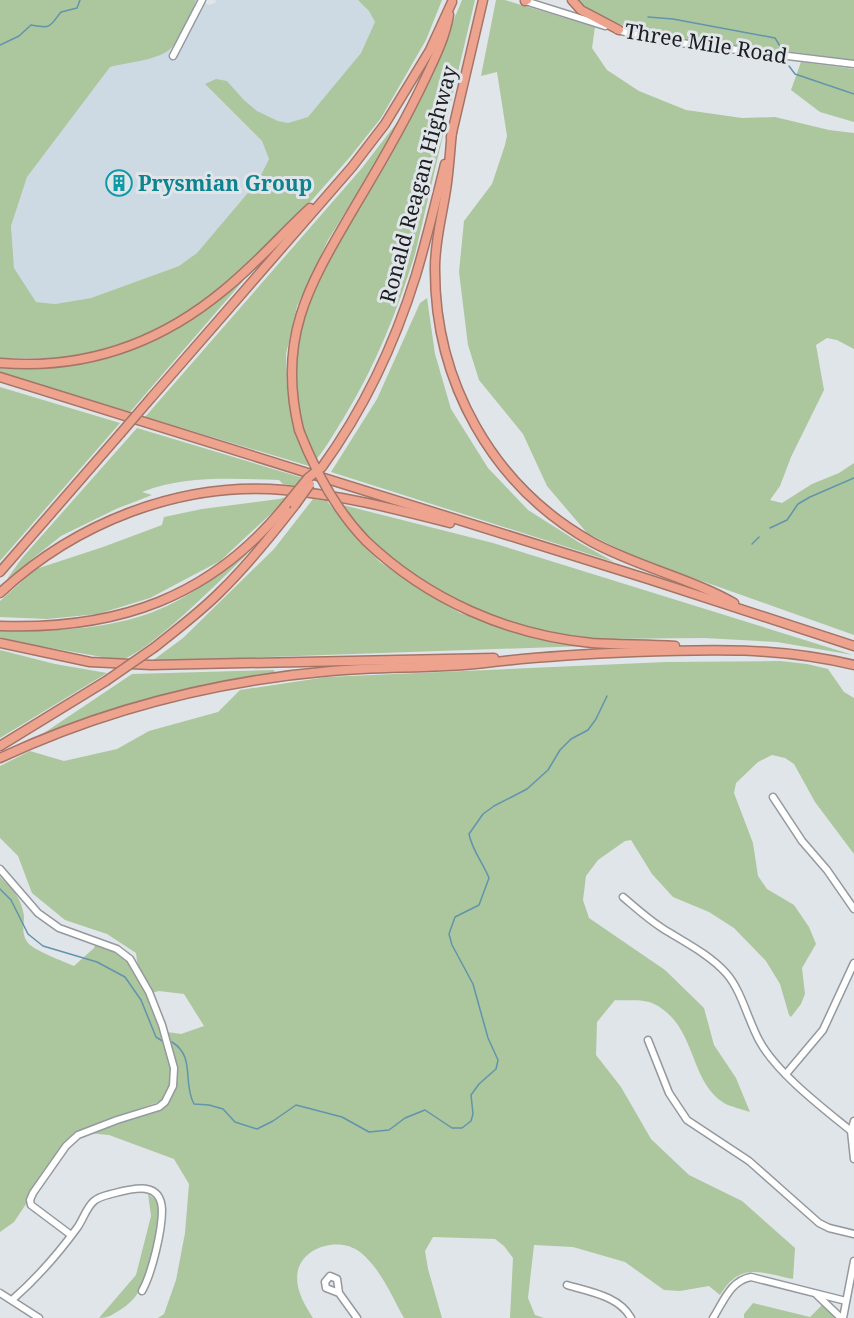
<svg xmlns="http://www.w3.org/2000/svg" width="854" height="1318" viewBox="0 0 854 1318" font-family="'Noto Serif',serif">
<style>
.built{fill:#cdd9e3}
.green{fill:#acc69e}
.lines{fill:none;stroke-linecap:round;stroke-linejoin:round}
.stream{stroke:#6194ad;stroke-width:1.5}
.minor-casing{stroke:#94999e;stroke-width:9}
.highway-casing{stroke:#a47467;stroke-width:11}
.minor{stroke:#fff;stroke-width:6}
.highway{stroke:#eea38e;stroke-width:8}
.highway-bridge-casing{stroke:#a47467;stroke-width:11;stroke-linecap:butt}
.highway-bridge{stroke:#eea38e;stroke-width:8}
.labels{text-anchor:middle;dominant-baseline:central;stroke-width:6;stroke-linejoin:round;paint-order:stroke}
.street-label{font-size:21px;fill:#1b1d1f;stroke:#e0e5ea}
.culture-label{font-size:21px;font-weight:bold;fill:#0d838f;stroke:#e0e5ea;text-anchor:start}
</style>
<rect width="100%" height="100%" fill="#e0e5ea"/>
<!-- built -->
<polygon class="built" points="196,0 209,5 215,3 216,0 358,0 369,11 375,22 361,53 308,117 288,123 278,121 257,111 243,99 227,81 205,84 262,141 269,159 258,181 197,253 179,266 91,298 55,304 36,302 14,268 11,226 27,177 110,66 158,56 191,16"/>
<!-- green -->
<g class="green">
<path d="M0 0H196C192 14 181 41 169 50 154 61 129 62 110 67L27 177 11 226 14 268 36 302 55 304 91 298 179 266 197 253 258 181 269 159 262 141 205 84 216 79 227 81 243 99 257 111 278 121 288 123 308 117 361 53 375 22 369 11 358 0H442L426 40 381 118 350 157 312 200 235 275 188 313 122 345 66 358H0Z"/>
<path d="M462 0H475L415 254C397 312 375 367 343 419 334 433 326 448 315 461L302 427 296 393 297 345 308 301 327 260 423 94Z"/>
<polygon points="496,0 505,0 595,27 592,48 607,70 639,91 686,110 742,118 775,117 829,130 854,133 854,349 837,340 827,338 816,345 824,390 791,457 780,486 770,500 782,503 812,484 839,473 854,463 854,635 637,558 587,533 547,486 523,434 479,380 468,345 459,272 464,221 492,184 505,145 507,136 497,72 481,76"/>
<path d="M577 0H854V60C820 56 787 51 753 47 696 40 623 39 577 0Z"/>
<polygon points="801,62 854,69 854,122 820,112 791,90"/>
<polygon points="402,116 378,159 328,240 297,306 286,354 287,388 293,427 309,466 145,417 362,168"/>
<path d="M242 279 243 281 130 412 0 372V368C96 374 172 344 242 279Z"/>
<polygon points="427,298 435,354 451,409 488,468 528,510 580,543 614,562 331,472 377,399 420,303"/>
<polygon points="0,387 120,423 0,561"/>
<path d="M137 428 303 478 297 486 283 484 279 480C233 479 186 475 142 492L152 495 116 509 61 536 7 579 22 558Z"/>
<polygon points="290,496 220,561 150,598 98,614 47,619 0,617 0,601 36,569 103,547 162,525 164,517 202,509 279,499"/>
<polygon points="313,499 327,501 353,534 380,562 421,590 460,613 540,639 585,646 152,661 183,638 274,549"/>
<polygon points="339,504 493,543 853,655 777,642 704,638 596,639 543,632 483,614 438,592 391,559 369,539"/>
<path d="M248 553C227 574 144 658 119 660L17 642 0 637V629C56 632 115 630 167 606 196 592 222 572 248 553Z"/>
<polygon points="0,650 55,664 107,673 0,738"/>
<path d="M780 661 807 664 828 669 844 692 854 698V854L815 802 794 764 785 758 772 755 758 762 736 783 734 793 753 843 758 876 767 889 794 905 809 927 816 944 802 968 805 994 801 1004 791 1017 789 1015 780 984 766 961 734 928 709 912 673 897 652 874 631 840 625 841 598 860 586 876 583 900 589 918 665 970 704 1008 714 1045 736 1078 750 1112C742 1109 731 1107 724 1103 688 1081 697 1023 652 1003 642 999 626 1001 615 1000L597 1022 596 1055 621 1087 651 1139 689 1175 742 1201 795 1248 793 1279C760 1272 740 1262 720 1295L709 1286 680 1291 664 1290 625 1262 573 1247 534 1245 528 1298 535 1315 544 1318H510L513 1258 504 1246 495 1239 433 1237 425 1251 428 1269 442 1318H404C391 1295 381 1269 360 1252 341 1237 305 1245 298 1270 294 1287 304 1304 313 1318H158L164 1314 176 1280 185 1233 189 1184 174 1159 109 1135 88 1133 156 1111 168 1103 174 1091 178 1071 167 1032 181 1034 204 1026 184 994 159 991 151 993 138 968 136 953 107 934 65 920 32 893 18 856 0 838V766L30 751 64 761 117 749 149 731 218 712 240 690 327 677 666 662Z"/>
<polygon points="274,670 275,673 189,688 114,708 38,737 132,674"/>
<path d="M0 877C12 888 22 899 24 916 24 927 21 933 28 943 35 951 63 961 74 966L94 948 96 943C105 947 117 950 125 957 145 978 172 1047 172 1076 172 1087 168 1093 161 1101L83 1129 70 1138 14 1222 0 1232Z"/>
<path d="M148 1194C152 1197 156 1199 158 1204 162 1215 157 1230 155 1241 149 1268 145 1295 120 1310 112 1315 108 1318 99 1318L136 1275 151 1216Z"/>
<polygon points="753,1303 810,1317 823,1304 835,1318 744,1318 744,1314"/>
</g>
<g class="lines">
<!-- stream -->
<g class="stream">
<polyline points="648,17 673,19 775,38 780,46"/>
<path d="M0 45 19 36 31 25C52 29 49 27 61 12L77 8 80 0"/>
<polyline points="789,66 795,74 854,94"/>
<polyline points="770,528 787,520 798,504 810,497 854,478"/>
<polyline points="752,544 759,537"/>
<polyline points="0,889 11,900 28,934 43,946 97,962 125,977 141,1000 156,1037 164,1042"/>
<path d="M172 1042C196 1057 182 1082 194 1104L209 1105 223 1109 235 1122 257 1129 273 1121 296 1105 342 1117 369 1132 389 1130 405 1118 425 1110 452 1128H462L471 1121 473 1114 471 1095 479 1084 496 1069 498 1060 488 1038 473 984 452 945 449 934 455 917 479 905 489 878C483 863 472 850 469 834L483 814 494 806 527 789 548 770 560 750 571 739 588 730 596 719 607 696"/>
</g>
<!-- minor casing -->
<g class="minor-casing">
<g id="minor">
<polyline points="525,1 605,26"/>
<polyline points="617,30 664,41 854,64"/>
<polyline points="173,56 202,0"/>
<polyline points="773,797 802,841 827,870 854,909"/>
<polyline points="0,869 38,913 59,928 117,949 130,959 149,992 162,1025 174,1068 173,1086 165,1102 159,1107 117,1120 78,1135 66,1146 33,1193 30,1200 31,1205 71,1235"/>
<path d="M623 897C636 908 648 919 662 928 684 942 709 954 726 973 742 991 748 1021 760 1042 778 1074 823 1108 851 1131"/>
<polyline points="648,1040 669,1093 687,1120 749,1161 819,1223 829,1228 854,1234"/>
<polyline points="786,1074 823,1030 854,963"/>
<polyline points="854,1121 851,1131 854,1159"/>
<path d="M567 1285C590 1292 619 1296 631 1318"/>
<polyline points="0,1293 39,1318"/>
<polyline points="339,1293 326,1288 325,1282 330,1276 337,1279 339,1293 357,1318"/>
<polyline points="817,1295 841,1318"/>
<path d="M12 1300C36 1279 58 1254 77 1228 83 1220 86 1208 94 1201 100 1196 108 1195 115 1193 134 1188 161 1181 162 1210 162 1231 152 1273 142 1291"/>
<path d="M713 1318C724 1301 730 1281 751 1277L846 1301"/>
<polyline points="843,1318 854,1261"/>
</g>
</g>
<!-- highway casing -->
<g class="highway-casing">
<g id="highway">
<polyline points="572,0 581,10 619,30"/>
<polyline points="525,1 527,0"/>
<path d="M452 131C450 151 449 171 446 190 442 216 435 241 435 267 434 381 492 486 592 542 638 567 690 578 734 603"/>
<polyline points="451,137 483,0"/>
<path d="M0 363C85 370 159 344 224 290 255 265 281 235 310 208"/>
<polyline points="0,377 648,579 854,646"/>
<polyline points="151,398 352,167 385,124 430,50 452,2"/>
<path d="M299 430C276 335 311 282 357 203 381 163 405 122 425 79 435 58 445 38 449 15"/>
<path d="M322 467C364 409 395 343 416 275 427 238 436 201 445 164"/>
<path d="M366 541C428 600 508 635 592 643 620 645 648 644 675 646"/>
<polyline points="0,572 120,434"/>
<path d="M0 593C75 523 180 481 284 490 341 495 395 509 450 523"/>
<path d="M0 626C117 630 211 598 286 505"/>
<polyline points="0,643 90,662 151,665 494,658"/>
<path d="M155 647C176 630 199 613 219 593 247 566 271 536 295 505"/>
<polyline points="0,746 106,681"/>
<path d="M0 758C105 709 216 681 331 671 382 666 434 669 485 663 534 657 584 654 634 652 710 649 779 647 854 665"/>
</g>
</g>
<!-- minor -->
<use href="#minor" class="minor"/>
<!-- highway -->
<use href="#highway" class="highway"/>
<!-- highway-bridge casing -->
<g class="highway-bridge-casing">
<g id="highway-bridge">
<path d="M299 430C315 471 335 509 366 541"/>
<polyline points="120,434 151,398"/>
<polyline points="286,505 308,478 322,467"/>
<polyline points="295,505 310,484"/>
<polyline points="106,681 155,647"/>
</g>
</g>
<!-- highway-bridge -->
<use href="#highway-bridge" class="highway-bridge"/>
</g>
<!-- icons -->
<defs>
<g id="building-ring" transform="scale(1.35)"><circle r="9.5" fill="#e0e5ea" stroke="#0f9aa8" stroke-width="1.5"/><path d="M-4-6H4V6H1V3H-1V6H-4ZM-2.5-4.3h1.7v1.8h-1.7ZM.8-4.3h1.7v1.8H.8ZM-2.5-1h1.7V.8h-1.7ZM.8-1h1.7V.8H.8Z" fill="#0f9aa8"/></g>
</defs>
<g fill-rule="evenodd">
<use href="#building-ring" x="119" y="183"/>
</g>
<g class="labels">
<!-- street labels -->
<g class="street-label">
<text transform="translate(706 43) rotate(9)">Three Mile Road</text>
<text transform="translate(418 184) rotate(-75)">Ronald Reagan Highway</text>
</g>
<!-- culture labels -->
<g class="culture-label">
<text x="138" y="183">Prysmian Group</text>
</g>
</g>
</svg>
